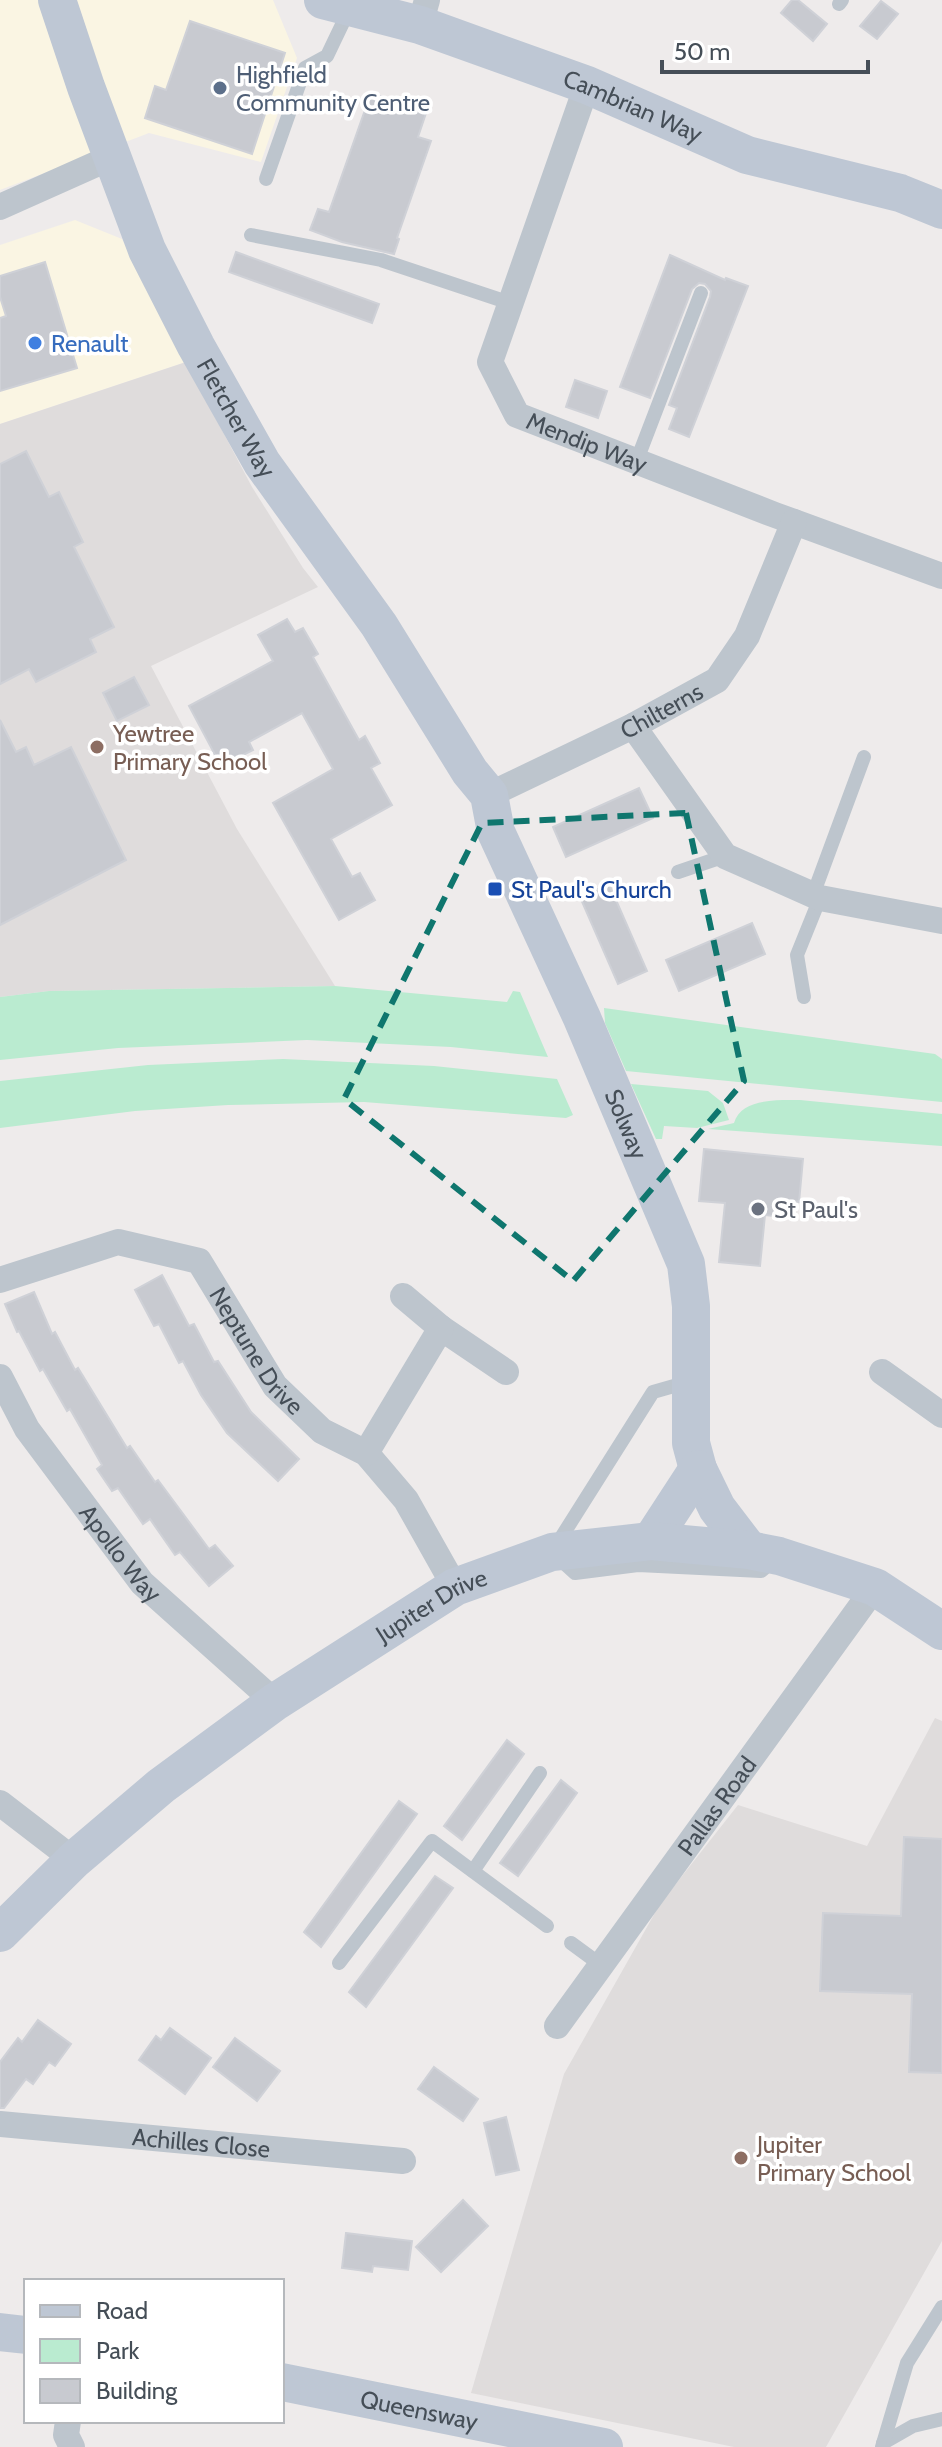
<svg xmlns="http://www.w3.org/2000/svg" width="942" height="2447" viewBox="0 0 942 2447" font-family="Cabin,sans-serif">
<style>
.commercial{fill:#faf5e3}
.education{fill:#dfdcdc}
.green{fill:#baebd0}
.building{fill:#c8cad0;stroke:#cfd1d7;stroke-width:2}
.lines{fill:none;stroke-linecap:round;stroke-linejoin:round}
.lane{stroke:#bdc5cd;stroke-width:14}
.street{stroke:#bdc5cd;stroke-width:26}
.secondary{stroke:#bec7d4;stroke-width:38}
.marked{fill:none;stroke:#0f766e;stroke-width:6;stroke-dasharray:16 10;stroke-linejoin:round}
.service-dot{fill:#5c6f8a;stroke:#fff;stroke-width:3}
.shop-dot{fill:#3f7fe0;stroke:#fff;stroke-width:3}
.education-dot{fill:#8d6e63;stroke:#fff;stroke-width:3}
.transit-dot{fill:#1a4fb4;stroke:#fff;stroke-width:3}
.worship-dot{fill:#6b7280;stroke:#fff;stroke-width:3}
.labels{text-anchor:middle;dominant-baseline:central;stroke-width:7;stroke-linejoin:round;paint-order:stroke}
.service-label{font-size:24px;fill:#4e5e75;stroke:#fff;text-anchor:start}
.street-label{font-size:24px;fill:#454e57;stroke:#fff}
.shop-label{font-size:24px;fill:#366cbe;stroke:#fff;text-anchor:start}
.education-label{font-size:24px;fill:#785e54;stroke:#fff;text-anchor:start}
.transit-label{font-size:24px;fill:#164399;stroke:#fff;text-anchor:start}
.worship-label{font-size:24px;fill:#5b616d;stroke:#fff;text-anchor:start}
</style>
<rect width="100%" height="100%" fill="#eeebeb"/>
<!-- commercial -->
<g class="commercial">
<polygon points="0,0 273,0 297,58 261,162 149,133 0,190"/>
<polygon points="75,220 122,239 186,362 0,424 0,245"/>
</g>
<!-- education -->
<g class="education">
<polygon points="186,362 252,487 303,568 318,587 151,666 237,829 335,986 49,991 0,997 0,424"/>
<polygon points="935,1718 942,1721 942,2241 826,2447 734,2447 471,2393 564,2074 660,1904 738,1805 867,1846"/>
</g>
<!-- green -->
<g class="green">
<polygon points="335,986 507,1002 513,991 520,992 548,1057 451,1047 307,1040 118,1048 0,1060 0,997 49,991"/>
<polygon points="604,1008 935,1054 942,1059 942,1102 626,1071 605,1023"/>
<polygon points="283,1059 434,1066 557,1079 573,1115 566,1118 364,1102 228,1105 135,1111 0,1128 0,1081 148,1065"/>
<polygon points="631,1084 708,1091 723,1103 729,1120 697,1128 664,1126 662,1139 656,1139"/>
<path d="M800 1100 942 1114V1146L708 1129 734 1123C741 1098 778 1100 800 1100Z"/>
</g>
<!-- building -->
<g class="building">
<polygon points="792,0 798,0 827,24 813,41 781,13"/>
<polygon points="881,1 898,14 877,39 860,26"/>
<polygon points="190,21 285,53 252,154 145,118 155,86 166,90"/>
<polygon points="371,93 426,113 418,137 431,141 397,238 399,239 394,254 342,242 310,230 318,209 329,212"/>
<polygon points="236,252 379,304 372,323 229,272"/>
<polygon points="670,255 725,280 726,278 748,286 689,437 669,429 677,408 669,405 710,297 711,291 705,284 699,283 692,289 650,398 620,387"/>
<polygon points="45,262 77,368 0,391 0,318 6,316 0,297 0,276"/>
<polygon points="575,380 607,391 598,418 566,407"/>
<polygon points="26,451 49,497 59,492 83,542 74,547 114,627 90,639 96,652 36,682 29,669 0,684 0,464"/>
<polygon points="287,619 295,632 303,628 318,654 313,657 359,740 365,736 380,763 371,768 392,805 331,839 352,877 360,873 375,900 339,920 273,803 333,769 302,713 249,742 253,750 221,766 189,706 273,661 258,635"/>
<polygon points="134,677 149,705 117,721 103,693"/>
<polygon points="0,720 16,752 26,747 34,765 71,747 126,860 0,925"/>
<polygon points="639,788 653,818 566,857 553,827"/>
<polygon points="609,884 647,971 618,984 580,897"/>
<polygon points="752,923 765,954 679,991 666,960"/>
<polygon points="704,1149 803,1159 799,1202 792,1201 790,1218 765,1215 760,1266 719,1262 725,1203 699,1201"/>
<polygon points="162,1275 189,1326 194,1324 214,1362 218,1361 251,1412 299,1459 278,1481 227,1433 201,1395 183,1361 179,1363 159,1324 154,1326 135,1290"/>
<polygon points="34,1292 52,1334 55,1332 75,1370 78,1368 127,1448 130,1446 155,1482 158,1480 209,1549 215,1545 233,1566 209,1586 180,1552 175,1555 150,1519 143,1524 118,1488 112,1491 97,1469 102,1465 70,1409 67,1411 43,1369 40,1371 19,1331 17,1332 5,1304"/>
<polygon points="507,1740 524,1754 462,1840 444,1826"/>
<polygon points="561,1780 577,1793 518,1876 500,1863"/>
<polygon points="399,1801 417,1814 321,1947 304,1932"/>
<polygon points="904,1837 942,1839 942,2073 909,2072 912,1994 820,1991 823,1913 901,1916"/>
<polygon points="435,1876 453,1888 366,2007 349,1992"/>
<polygon points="38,2020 71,2044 55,2066 49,2062 33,2084 26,2079 4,2108 0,2108 0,2062 18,2038 22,2042"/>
<polygon points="170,2028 211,2058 185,2094 139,2060 156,2036 161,2040"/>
<polygon points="235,2038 280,2071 257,2101 213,2067"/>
<polygon points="434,2067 478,2099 463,2121 418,2089"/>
<polygon points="506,2117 519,2170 496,2175 484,2123"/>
<polygon points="463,2200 488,2226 441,2272 416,2247"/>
<polygon points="346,2233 412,2241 408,2270 373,2266 372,2272 342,2268"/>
</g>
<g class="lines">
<!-- lane -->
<g class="lane">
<polyline points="839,4 842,0"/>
<polyline points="266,179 305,68 327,56 349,10"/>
<polyline points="251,235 381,260 510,303"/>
<polyline points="637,460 701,293"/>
<polyline points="678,872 725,856"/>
<polyline points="813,895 864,757"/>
<polyline points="804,997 797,955 820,898"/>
<polyline points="688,1382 653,1392 552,1552 575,1573 638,1565 761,1571 773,1561"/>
<polyline points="473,1871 540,1773"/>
<polyline points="571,1943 601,1965"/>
<polyline points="339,1963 432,1841 547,1926"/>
<polyline points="883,2443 913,2426 942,2419"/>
<polyline points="882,2447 907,2363 942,2307"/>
</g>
<!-- street -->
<g class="street">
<polyline points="420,25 427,0"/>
<path id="s1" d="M587 85 490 362 517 415 775 515 942 576"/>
<polyline points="0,207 112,157"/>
<polyline points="633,726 725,856 820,898 942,921"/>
<path id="s2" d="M489 795 633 726 717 680 747 636 794 522"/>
<path id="s3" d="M0 1280 118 1242 199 1261 275 1386 322 1431 366 1453 406 1500 455 1587"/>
<polyline points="403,1296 441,1328 506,1372"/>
<polyline points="882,1372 942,1415"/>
<path id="s4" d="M0 1377 27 1429 142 1583 275 1702"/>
<polyline points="366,1453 441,1328"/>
<polyline points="0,1803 74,1860"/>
<path id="s5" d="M557 2026 875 1587"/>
<path id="s6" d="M0 2124 403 2161"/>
<polyline points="68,2421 66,2435 72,2447"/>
</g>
<!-- secondary -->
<g class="secondary">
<path id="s7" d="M57 0 86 87 147 250 196 346 262 463 379 625 470 772 489 795 496 832 582 1018 686 1264 691 1306V1443L698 1469 717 1508 749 1550"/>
<path id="s8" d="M323 0 420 25 587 85 747 155 900 193 942 210"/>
<polyline points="651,1541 698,1469"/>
<path id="s9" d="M0 1933 74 1860 161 1786 275 1702 455 1587 552 1552 651 1541 749 1550 779 1556 875 1587 942 1631"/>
<polyline points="0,2332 26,2335"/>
<path id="s10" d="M282 2382 604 2447"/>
</g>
</g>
<!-- marked area -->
<path class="marked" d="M686 813 744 1081 573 1281 344 1099 482 823Z"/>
<!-- markers -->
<circle class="service-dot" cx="220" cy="88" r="8"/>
<circle class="shop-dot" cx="35" cy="343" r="8"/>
<g class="education-dot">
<circle cx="97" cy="747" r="8"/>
<circle cx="741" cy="2158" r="8"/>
</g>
<rect class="transit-dot" x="487" y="881" width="16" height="16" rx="4"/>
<circle class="worship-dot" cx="758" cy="1209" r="8"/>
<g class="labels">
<!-- service labels -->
<g class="service-label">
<text x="236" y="74">Highfield<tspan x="236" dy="28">Community Centre</tspan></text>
</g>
<!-- street labels -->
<g class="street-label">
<text stroke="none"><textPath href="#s8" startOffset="328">Cambrian Way</textPath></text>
<text stroke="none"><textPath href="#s7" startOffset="456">Fletcher Way</textPath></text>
<text stroke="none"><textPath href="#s1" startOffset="428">Mendip Way</textPath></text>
<text stroke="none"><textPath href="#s2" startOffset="192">Chilterns</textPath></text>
<text stroke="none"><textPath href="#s7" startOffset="1268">Solway</textPath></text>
<text stroke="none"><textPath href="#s3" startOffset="314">Neptune Drive</textPath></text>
<text stroke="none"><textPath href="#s4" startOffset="214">Apollo Way</textPath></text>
<text stroke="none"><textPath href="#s9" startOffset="544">Jupiter Drive</textPath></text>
<text stroke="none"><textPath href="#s5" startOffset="272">Pallas Road</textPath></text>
<text stroke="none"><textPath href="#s6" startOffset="202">Achilles Close</textPath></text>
<text stroke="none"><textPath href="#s10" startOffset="140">Queensway</textPath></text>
</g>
<!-- shop labels -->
<g class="shop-label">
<text x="51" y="343">Renault</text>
</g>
<!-- education labels -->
<g class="education-label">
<text x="113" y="733">Yewtree<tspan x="113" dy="28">Primary School</tspan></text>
<text x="757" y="2144">Jupiter<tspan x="757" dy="28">Primary School</tspan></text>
</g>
<!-- transit labels -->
<g class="transit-label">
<text x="511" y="889">St Paul's Church</text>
</g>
<!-- worship labels -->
<g class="worship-label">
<text x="774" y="1209">St Paul's</text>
</g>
</g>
<!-- legend -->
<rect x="24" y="2279" width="260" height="144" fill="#ffffff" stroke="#b5b8bc" stroke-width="2"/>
<rect x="40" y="2305" width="40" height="12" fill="#bec7d4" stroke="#b5b8bc" stroke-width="2"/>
<text x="96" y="2319" font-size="24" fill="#454e57">Road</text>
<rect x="40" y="2339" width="40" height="24" fill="#baebd0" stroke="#b5b8bc" stroke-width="2"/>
<text x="96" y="2359" font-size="24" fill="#454e57">Park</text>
<rect x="40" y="2379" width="40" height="24" fill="#c8cad0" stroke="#b5b8bc" stroke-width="2"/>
<text x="96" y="2399" font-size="24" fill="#454e57">Building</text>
<!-- scale -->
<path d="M662 60v12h206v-12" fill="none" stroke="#454e57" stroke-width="4"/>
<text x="674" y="60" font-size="24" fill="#454e57" stroke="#ffffff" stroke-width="6" paint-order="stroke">50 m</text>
</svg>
